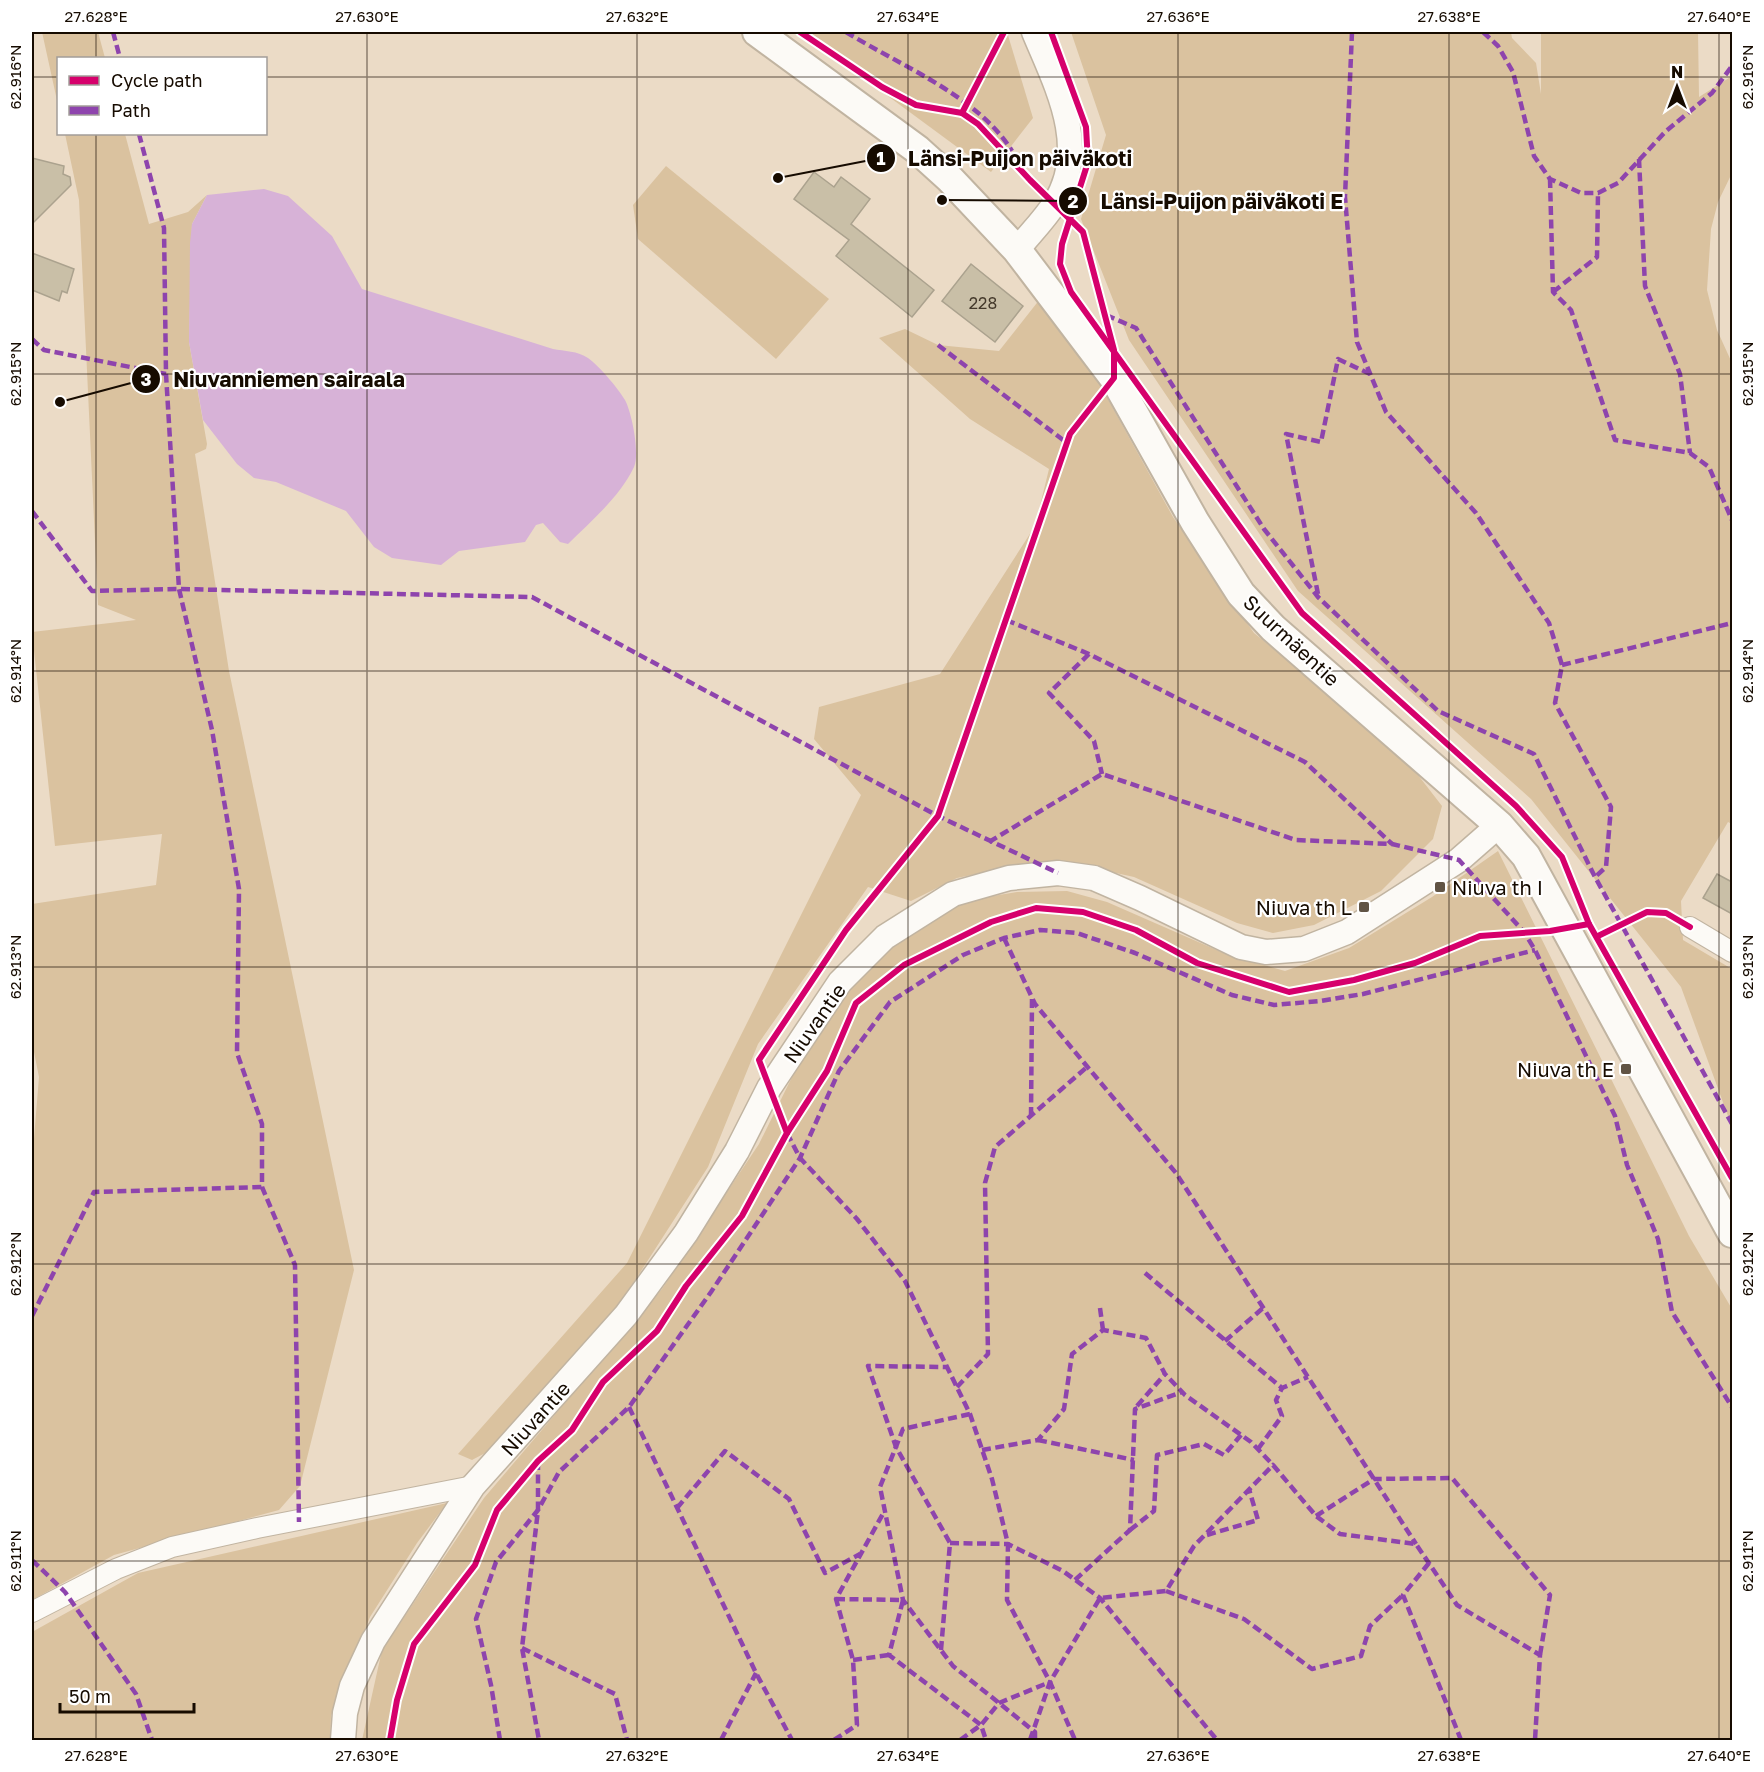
<svg xmlns="http://www.w3.org/2000/svg" width="1764" height="1772" viewBox="0 0 1764 1772" font-family="'Golos Text',sans-serif">
<style>
.green{fill:#dac29f}
.water{fill:#d7b2d7}
.building{fill:#c9bfa7;stroke:#aba28e;stroke-width:1.5}
.lines{fill:none;stroke-linecap:round;stroke-linejoin:round}
.minor-casing{stroke:#c1b4a1;stroke-width:22}
.tertiary-casing{stroke:#c1b4a1;stroke-width:27}
.secondary-casing{stroke:#c1b4a1;stroke-width:32}
.minor{stroke:#fcfaf6;stroke-width:20}
.tertiary{stroke:#fcfaf6;stroke-width:24}
.secondary{stroke:#fcfaf6;stroke-width:28}
.quiet{stroke:#8e44ad;stroke-width:4.5;stroke-dasharray:9 4.5;stroke-linecap:butt}
.cycleway-casing{stroke:#fff;stroke-width:10}
.cycleway{stroke:#d6006c;stroke-width:6}
.ticks{fill:none;stroke:#160b00;stroke-width:1.5;stroke-opacity:0.45}
.poi-dot{fill:#615445;stroke:#fff;stroke-width:2}
.labels{text-anchor:middle;dominant-baseline:central;stroke-width:4.5;stroke-linejoin:round;paint-order:stroke}
.number-label{font-size:16px;fill:#43382a}
.street-label{font-size:20px;fill:#160b00;stroke:#fff}
.poi-label{font-size:20px;fill:#160b00;stroke:#fff;text-anchor:end}
.leader{fill:none;stroke:#160b00;stroke-width:2}
.callout-dot{fill:#160b00;stroke:#fff;stroke-width:2}
.mark-label{font-size:18px;text-anchor:middle;font-weight:bold;fill:#fff}
.callout-label{font-size:21px;text-anchor:middle;font-weight:bold;fill:#160b00;stroke:#fff;stroke-width:4.5;stroke-linejoin:round;paint-order:stroke}
.neatline{fill:none;stroke:#160b00;stroke-width:2}
.ticks-label{font-size:15px;text-anchor:middle;fill:#160b00}
</style>
<rect width="100%" height="100%" fill="#ebdbc6"/>
<!-- green -->
<g class="green">
<polygon points="42,32 98,32 105,58 58,58 58,105"/>
<polygon points="801,32 1007,32 1033,118 991,172"/>
<polygon points="1071,32 1511,32 1512,38 1536,63 1541,94 1541,32 1698,32 1699,97 1732,76 1732,173 1718,202 1711,229 1707,290 1717,330 1732,363 1732,824 1728,822 1681,901 1683,940 1732,969 1732,1127 1681,987 1531,799 1298,591 1129,340 1081,219 1106,135"/>
<polygon points="65,134 125,134 149,224 188,212 207,195 192,224 189,342 207,444 206,449 195,454 229,671 354,1270 300,1486 279,1510 114,1555 32,1600 32,1163 39,1077 32,1042 32,904 156,885 162,834 55,846 32,632 136,620 98,605 79,200"/>
<polygon points="666,166 829,299 776,359 638,239 633,205"/>
<polygon points="1040,299 1093,372 1173,517 1254,633 1354,713 1418,775 1442,806 1433,839 1381,891 1314,925 1273,933 1237,923 1134,877 1071,863 1005,868 957,878 911,901 868,887 758,1044 708,1167 623,1299 489,1451 472,1460 458,1454 627,1263 861,795 814,739 819,707 940,674 1035,526 1049,469 970,419 879,338 905,329 938,345 999,351"/>
<polygon points="1498,851 1689,1236 1732,1309 1732,1740 362,1740 382,1650 484,1498 662,1289 759,1144 794,1073 835,1007 877,958 920,924 969,900 1017,892 1067,891 1107,902 1228,955 1285,971 1349,948 1432,897"/>
<polygon points="447,1503 417,1543 370,1617 331,1716 330,1740 32,1740 32,1632 138,1573"/>
</g>
<!-- water -->
<path class="water" d="M264 189 288 196 332 236 362 289 553 349C564 351 578 351 588 358 600 367 617 387 625 400 632 413 640 454 634 467 619 498 591 521 568 544L560 542 543 523 536 525 525 542 459 551 441 565 392 558 374 547 346 511 276 482 254 478 237 464 203 420 189 342 190 243 192 224 207 195Z"/>
<!-- building -->
<g class="building">
<polygon points="32,158 64,166 63,174 70,177 71,185 32,224"/>
<polygon points="814,172 834,187 841,177 870,199 851,224 934,290 912,317 836,256 849,240 794,199"/>
<polygon points="32,253 74,269 67,293 62,291 59,301 32,290"/>
<polygon points="971,264 1023,306 995,342 942,301"/>
<polygon points="1717,874 1732,882 1732,914 1703,898"/>
</g>
<g class="lines">
<!-- minor casing -->
<g class="minor-casing">
<g id="minor">
<polyline points="1690,927 1732,952"/>
<polyline points="32,1612 116,1569 172,1547 257,1528 473,1486"/>
</g>
</g>
<!-- tertiary casing -->
<g class="tertiary-casing">
<g id="tertiary">
<path d="M1017 250C1029 235 1044 220 1055 203 1090 147 1056 85 1034 32"/>
<polyline points="343,1740 345,1713 352,1686 373,1641 473,1486 626,1315 686,1233 737,1151 769,1088 840,982 885,937 953,894 1009,878 1058,873 1094,878 1140,898 1241,947 1266,952 1304,949 1347,932 1459,860 1499,825"/>
</g>
</g>
<!-- secondary casing -->
<g class="secondary-casing">
<polyline id="secondary" points="757,32 918,150 950,179 1017,250 1114,378 1195,522 1241,594 1273,628 1499,825 1526,856 1732,1233"/>
</g>
<!-- minor -->
<use href="#minor" class="minor"/>
<!-- tertiary -->
<use href="#tertiary" class="tertiary"/>
<!-- secondary -->
<use href="#secondary" class="secondary"/>
<!-- quiet -->
<g class="quiet">
<polyline points="113,32 120,58"/>
<path d="M846 32C901 66 978 96 1012 151"/>
<polyline points="1352,32 1345,197 1357,342 1386,412 1476,513 1549,623 1562,665 1555,703 1611,807 1606,867 1595,877"/>
<polyline points="1483,32 1498,46 1513,72 1534,156 1550,179 1581,193 1598,193 1618,183 1665,132 1712,93 1732,66"/>
<polyline points="139,134 164,228 166,374 179,589 212,730 239,889 237,1053 262,1124 262,1187 295,1265 299,1522"/>
<polyline points="1639,159 1645,286 1680,374 1690,453"/>
<polyline points="1550,179 1553,292 1571,310 1615,440 1690,453 1709,467 1732,520"/>
<polyline points="1553,292 1597,257 1598,193"/>
<polyline points="1106,315 1136,328 1264,529 1318,597 1438,711 1534,754 1595,877 1732,1124"/>
<polyline points="32,339 44,350 166,374"/>
<polyline points="938,345 1067,443"/>
<polyline points="32,511 92,591 179,589 532,597 938,816 1058,873"/>
<polyline points="1318,594 1286,434 1321,442 1338,359 1370,374"/>
<polyline points="1006,620 1089,654 1305,762 1392,844"/>
<polyline points="1089,654 1049,693 1094,741 1102,774"/>
<polyline points="1562,665 1732,623"/>
<polyline points="989,842 1102,774 1296,840 1392,844 1459,860 1524,932 1535,950 1615,1116 1627,1165 1658,1239 1672,1312 1732,1407"/>
<polyline points="1004,938 1035,1004 1176,1173 1416,1544"/>
<polyline points="1031,1116 1032,999"/>
<polyline points="787,1133 800,1158 857,1219 905,1281 970,1414 992,1479 1008,1544 1007,1600 1050,1682 1075,1740"/>
<polyline points="1145,1273 1282,1388 1308,1377"/>
<polyline points="1100,1308 1103,1330"/>
<polyline points="32,1316 94,1192 262,1187"/>
<polyline points="1225,1341 1263,1308"/>
<polyline points="957,1387 988,1354 985,1183 995,1147 1087,1067"/>
<polyline points="1137,1406 1165,1374"/>
<polyline points="629,1407 756,1673 792,1740"/>
<polyline points="970,1414 903,1429 880,1487 903,1600 953,1666 1035,1732 1035,1738"/>
<polyline points="1038,1440 1134,1460"/>
<polyline points="1258,1449 1282,1416 1276,1400 1282,1388"/>
<polyline points="982,1450 1038,1440 1064,1409 1072,1354 1103,1330 1146,1338 1165,1374 1185,1395 1251,1442 1273,1465"/>
<polyline points="538,1461 538,1510 522,1648 539,1740"/>
<polyline points="677,1508 725,1451 789,1499 825,1573 860,1554"/>
<polyline points="1316,1516 1374,1479 1452,1478 1550,1595 1540,1655"/>
<polyline points="1130,1530 1154,1511 1157,1455 1204,1444 1224,1455 1241,1435"/>
<polyline points="1207,1535 1258,1520 1249,1489"/>
<polyline points="950,1543 1008,1544 1063,1571 1100,1598 1217,1740"/>
<polyline points="32,1560 65,1592 136,1694 152,1740"/>
<polyline points="1429,1563 1403,1595 1461,1740"/>
<polyline points="1075,1580 1130,1530 1135,1409 1182,1392"/>
<polyline points="1166,1591 1244,1619 1312,1669 1361,1656 1370,1626 1403,1595"/>
<polyline points="836,1599 903,1600 889,1655 981,1725 986,1740"/>
<polyline points="522,1648 615,1694 627,1740"/>
<polyline points="941,1650 950,1543 896,1447 868,1366 947,1367"/>
<polyline points="853,1660 889,1655"/>
<polyline points="500,1740 491,1685 476,1619 496,1562 538,1510 559,1472 629,1407 711,1292 800,1158 839,1071 890,1002 963,955 1004,938 1040,930 1077,933 1135,953 1232,995 1274,1005 1320,1001 1363,994 1535,950"/>
<polyline points="721,1740 756,1673"/>
<polyline points="834,1740 857,1725 853,1660 836,1599 885,1510"/>
<polyline points="960,1740 981,1725 999,1703 1050,1682"/>
<polyline points="1030,1740 1050,1682 1100,1598 1166,1591 1194,1546 1273,1465 1316,1516 1340,1534 1416,1544 1457,1605 1540,1655 1535,1740"/>
</g>
<!-- cycleway casing -->
<g class="cycleway-casing">
<g id="cycleway">
<polyline points="1051,32 1086,127 1088,162 1062,244 1060,264 1071,292 1302,613 1516,806 1562,857 1589,924 1732,1178"/>
<polyline points="962,113 1004,32"/>
<polyline points="1598,936 1647,912 1666,913 1690,927"/>
<polyline points="787,1133 827,1071 856,1003 904,965 991,922 1036,908 1083,912 1136,930 1197,963 1289,992 1354,980 1415,963 1480,936 1550,931 1589,924"/>
<polyline points="390,1740 397,1700 414,1644 475,1565 497,1510 538,1461 572,1430 603,1382 657,1331 686,1286 742,1216 787,1133 759,1060 846,930 938,816 1070,434 1114,378 1114,350 1083,232 1030,180 978,124 962,113 916,105 882,87 800,32"/>
</g>
</g>
<!-- cycleway -->
<use href="#cycleway" class="cycleway"/>
</g>
<!-- ticks -->
<path class="ticks" d="M96 32V58M367 32V1740M637 32V1740M908 32V1740M1178 32V1740M1449 32V1740M1719 32V1740M32 77H58M266 77H1732M96 134V1740M32 374H1732M32 671H1732M32 967H1732M32 1264H1732M32 1561H1732"/>
<!-- markers -->
<g class="poi-dot">
<rect x="1434" y="881" width="12" height="12" rx="3"/>
<rect x="1358" y="901" width="12" height="12" rx="3"/>
<rect x="1620" y="1063" width="12" height="12" rx="3"/>
</g>
<g class="labels">
<!-- number labels -->
<g class="number-label">
<text x="983" y="303">228</text>
</g>
<!-- street labels -->
<g class="street-label">
<text transform="translate(1292 640) rotate(43)">Suurmäentie</text>
<text transform="translate(814 1023) rotate(-55)">Niuvantie</text>
<text transform="translate(535 1418) rotate(-48)">Niuvantie</text>
</g>
<!-- poi labels -->
<g class="poi-label">
<text x="1452" y="887" text-anchor="start">Niuva th I</text>
<text x="1352" y="907">Niuva th L</text>
<text x="1614" y="1069">Niuva th E</text>
</g>
</g>
<!-- callouts -->
<path class="leader" d="M778 178L881 158M942 200L1073 201M60 402L146 379"/>
<g class="callout-dot">
<circle cx="778" cy="178" r="6"/>
<circle cx="942" cy="200" r="6"/>
<circle cx="60" cy="402" r="6"/>
<circle cx="881" cy="158" r="15"/>
<circle cx="1073" cy="201" r="15"/>
<circle cx="146" cy="379" r="15"/>
</g>
<g class="mark-label">
<text x="881" y="165">1</text>
<text x="1073" y="208">2</text>
<text x="146" y="386">3</text>
</g>
<g class="callout-label">
<text x="1020" y="166">Länsi-Puijon päiväkoti</text>
<text x="1222" y="209">Länsi-Puijon päiväkoti E</text>
<text x="289" y="387">Niuvanniemen sairaala</text>
</g>
<!-- border -->
<rect width="1764" height="1772" fill="none" stroke="#ffffff" stroke-width="66"/>
<!-- legend -->
<rect x="57" y="57" width="210" height="78" fill="#ffffff" stroke="#a29d99" stroke-width="1.5"/>
<rect x="69" y="76" width="30" height="9" fill="#d6006c" stroke="#a29d99" stroke-width="1.5"/>
<text x="111" y="87" font-size="18" fill="#160b00">Cycle path</text>
<rect x="69" y="106" width="30" height="9" fill="#8e44ad" stroke="#a29d99" stroke-width="1.5"/>
<text x="111" y="117" font-size="18" fill="#160b00">Path</text>
<!-- north arrow -->
<g transform="translate(1677 87)" stroke="#ffffff" stroke-width="4.5" paint-order="stroke">
<path d="M0-4.5L10 22L0 15L-10 22Z" fill="#160b00"/>
<text y="-9" font-size="16" font-weight="bold" text-anchor="middle" fill="#160b00">N</text>
</g>
<!-- scale -->
<path d="M60 1703v9h134v-9" fill="none" stroke="#160b00" stroke-width="3"/>
<text x="69" y="1703" font-size="18" fill="#160b00" stroke="#ffffff" stroke-width="4.5" paint-order="stroke">50 m</text>
<rect x="33" y="33" width="1698" height="1706" class="neatline"/>
<g class="ticks-label">
<text x="96" y="22">27.628°E</text>
<text x="367" y="22">27.630°E</text>
<text x="637" y="22">27.632°E</text>
<text x="908" y="22">27.634°E</text>
<text x="1178" y="22">27.636°E</text>
<text x="1449" y="22">27.638°E</text>
<text x="1719" y="22">27.640°E</text>
<text transform="translate(16 77) rotate(-90)" y="5">62.916°N</text>
<text transform="translate(1748 77) rotate(-90)" y="5">62.916°N</text>
<text transform="translate(16 374) rotate(-90)" y="5">62.915°N</text>
<text transform="translate(1748 374) rotate(-90)" y="5">62.915°N</text>
<text transform="translate(16 671) rotate(-90)" y="5">62.914°N</text>
<text transform="translate(1748 671) rotate(-90)" y="5">62.914°N</text>
<text transform="translate(16 967) rotate(-90)" y="5">62.913°N</text>
<text transform="translate(1748 967) rotate(-90)" y="5">62.913°N</text>
<text transform="translate(16 1264) rotate(-90)" y="5">62.912°N</text>
<text transform="translate(1748 1264) rotate(-90)" y="5">62.912°N</text>
<text transform="translate(16 1561) rotate(-90)" y="5">62.911°N</text>
<text transform="translate(1748 1561) rotate(-90)" y="5">62.911°N</text>
<text x="96" y="1761">27.628°E</text>
<text x="367" y="1761">27.630°E</text>
<text x="637" y="1761">27.632°E</text>
<text x="908" y="1761">27.634°E</text>
<text x="1178" y="1761">27.636°E</text>
<text x="1449" y="1761">27.638°E</text>
<text x="1719" y="1761">27.640°E</text>
</g>
</svg>
